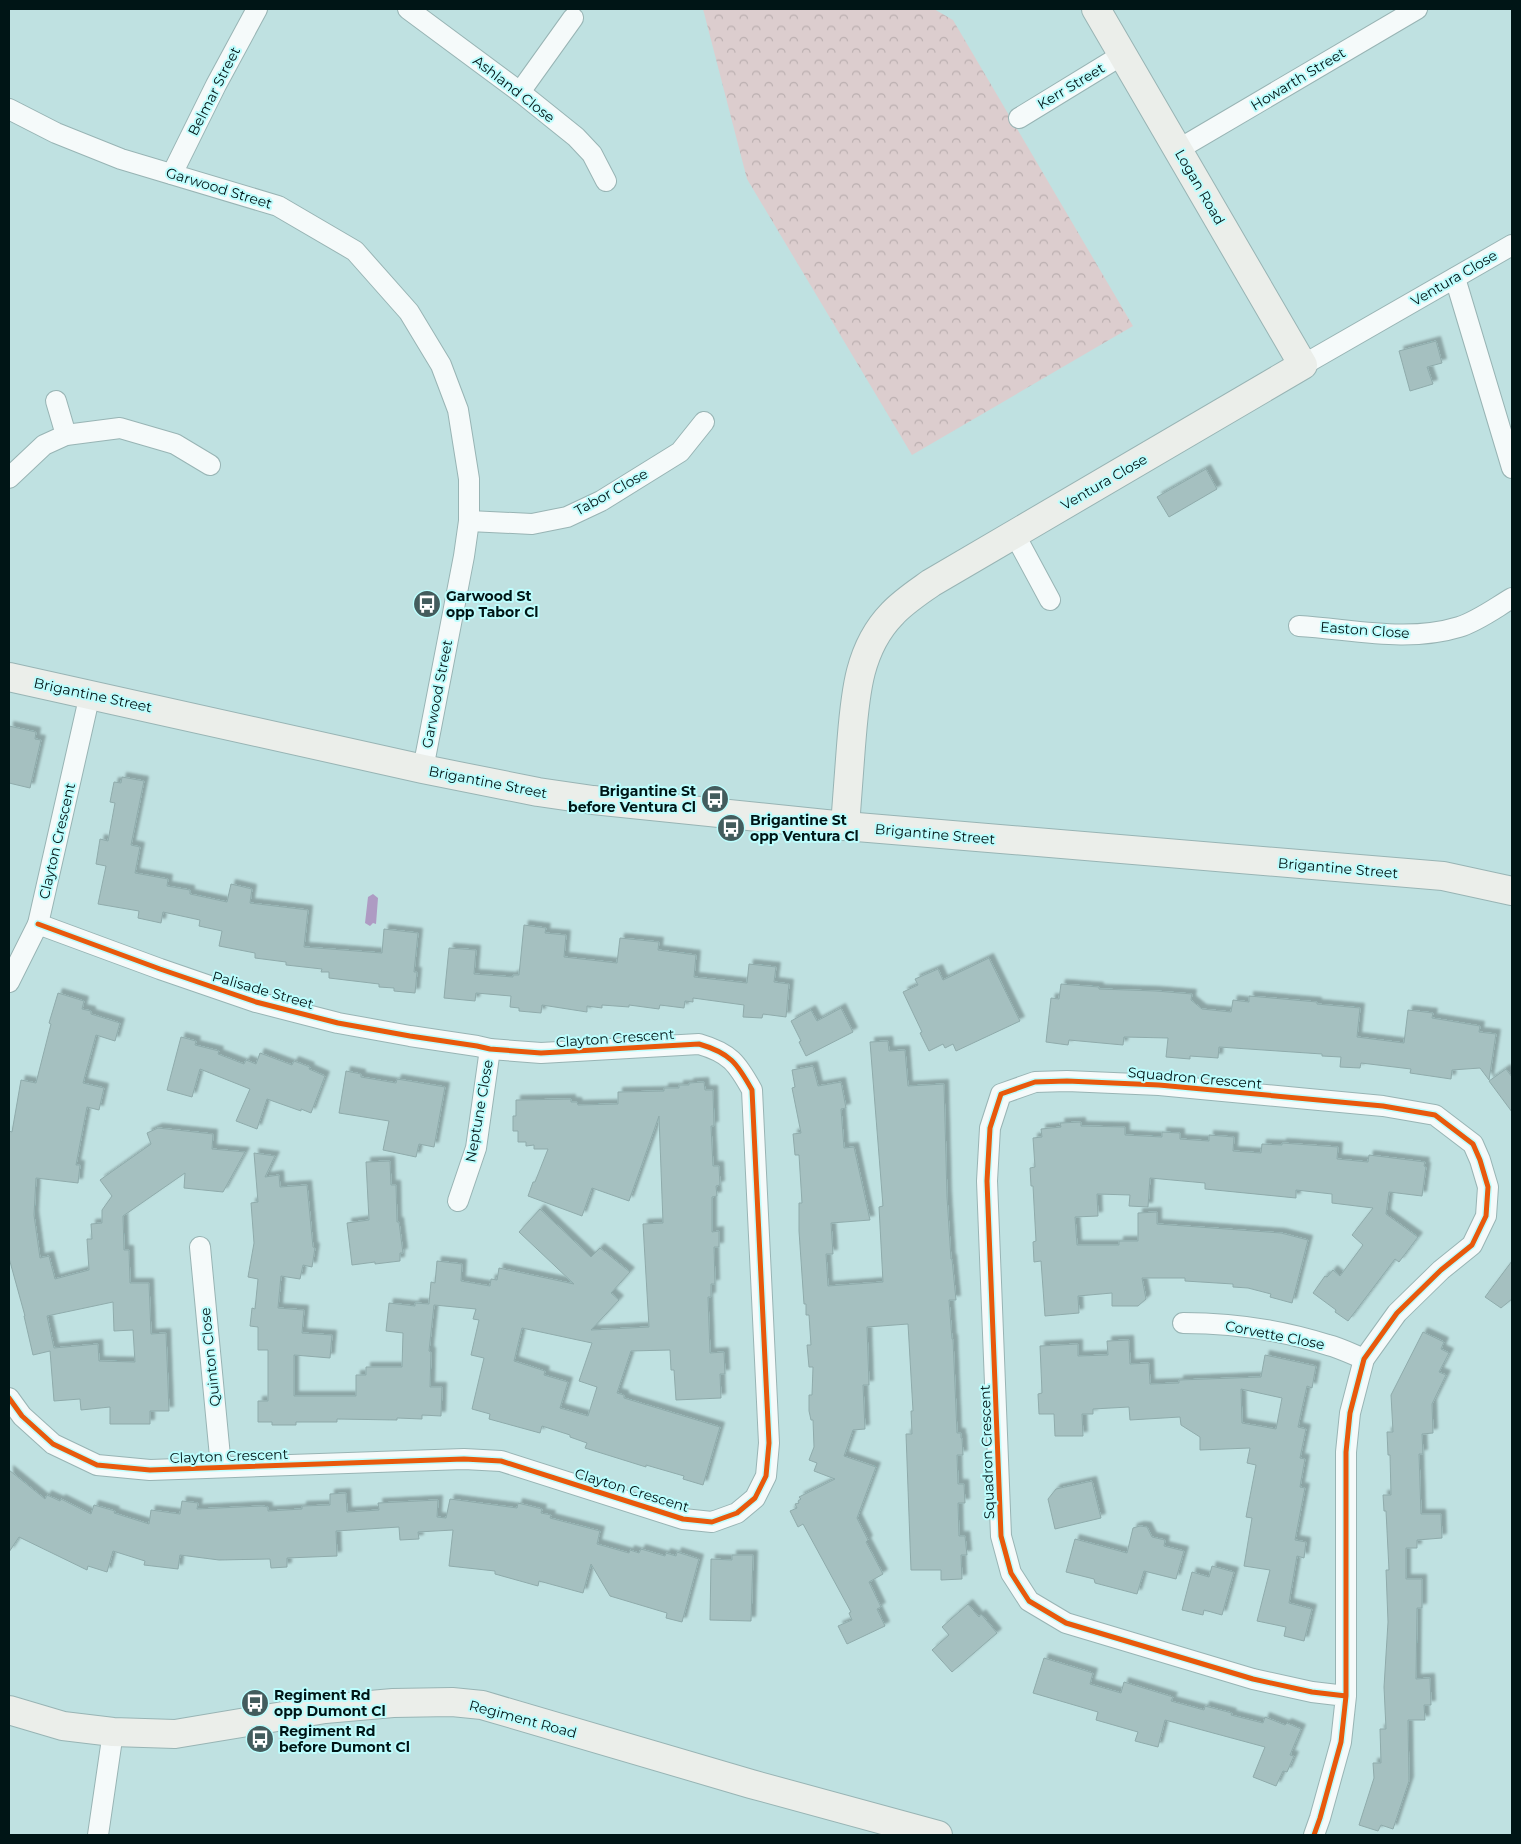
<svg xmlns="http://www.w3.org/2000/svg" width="1521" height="1844" viewBox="0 0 1521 1844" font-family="Montserrat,sans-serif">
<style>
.forest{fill:url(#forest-crowns)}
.water{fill:#ae9bc3}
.building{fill:#a5c0c0;stroke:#8fabab;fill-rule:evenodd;filter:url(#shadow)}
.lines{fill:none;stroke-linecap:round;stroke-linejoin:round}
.street-casing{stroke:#98b4b4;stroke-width:22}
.secondary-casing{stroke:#98b4b4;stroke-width:30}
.street{stroke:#f5fafa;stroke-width:20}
.secondary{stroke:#ebeeea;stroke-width:28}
.cycleway-casing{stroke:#bdfdfd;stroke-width:8}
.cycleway{stroke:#e8590c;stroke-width:5}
.labels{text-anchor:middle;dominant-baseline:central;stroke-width:4;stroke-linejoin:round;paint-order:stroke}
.street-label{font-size:14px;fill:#001516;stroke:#bdfdfd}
.poi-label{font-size:14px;font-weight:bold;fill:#001516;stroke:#bdfdfd;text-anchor:start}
</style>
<defs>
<pattern id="forest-crowns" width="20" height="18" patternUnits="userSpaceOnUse" patternTransform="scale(1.25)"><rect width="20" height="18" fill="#dccdce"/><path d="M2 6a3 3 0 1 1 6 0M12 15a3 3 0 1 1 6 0" fill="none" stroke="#bbafb0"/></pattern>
<filter id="shadow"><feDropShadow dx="4.5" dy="-4.5" stdDeviation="1" flood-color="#0004"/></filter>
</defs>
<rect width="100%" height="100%" fill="#bfe1e1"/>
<!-- forest -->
<polygon class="forest" points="703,9 934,9 953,20 1133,326 912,455 747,179"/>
<!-- water -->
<polygon class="water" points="373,894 378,898 376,924 373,923 370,926 365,923 368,897"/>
<!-- building -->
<g class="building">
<polygon points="1436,341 1442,363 1427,367 1433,384 1410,391 1399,351"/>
<polygon points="1206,469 1217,489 1169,517 1157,497"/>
<polygon points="9,726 36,732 35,739 41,740 30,788 9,783"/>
<polygon points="122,777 144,781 131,845 140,847 135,873 168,879 167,886 190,890 190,894 227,902 231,884 252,889 250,903 308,910 304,947 382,953 384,929 418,933 414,972 417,972 415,993 394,991 394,988 379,987 379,984 329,978 329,972 321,972 322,969 286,965 286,962 255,958 255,953 219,946 222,931 199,926 200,920 163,912 161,923 138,918 139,911 98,904 106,866 96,864 100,839 108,841 115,803 110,802 114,782 121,783"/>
<polygon points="524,925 546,928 545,933 566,935 564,957 617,963 620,938 659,942 658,950 696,955 694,977 747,983 749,964 776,967 774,982 789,984 786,1017 763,1014 762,1018 743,1017 744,1005 693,998 693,1002 685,1001 684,1008 660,1005 659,1009 629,1005 629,1007 602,1005 602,1008 587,1006 587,1012 542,1005 541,1013 519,1011 519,1008 510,1007 511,996 476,993 475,1001 444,998 449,948 476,950 474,974 513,977 513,975 519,975"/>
<polygon points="989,958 1020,1021 956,1051 953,1044 945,1048 943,1044 929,1051 920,1033 922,1032 903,992 918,985 915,979 938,969 943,980"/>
<polygon points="1061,984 1099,987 1099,989 1156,991 1192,994 1191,1000 1202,1009 1231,1012 1233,1000 1249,1002 1249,996 1317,1002 1317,1004 1360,1008 1357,1037 1404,1043 1408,1010 1433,1013 1432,1018 1480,1026 1479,1032 1496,1034 1489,1080 1480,1068 1452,1070 1451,1079 1410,1073 1411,1069 1361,1063 1360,1068 1340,1067 1341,1057 1322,1056 1322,1054 1219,1047 1218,1058 1190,1056 1190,1059 1166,1057 1168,1038 1124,1037 1123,1045 1069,1040 1068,1045 1046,1042 1051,998 1059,999"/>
<path d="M58 993 84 1001 82 1009 91 1011V1014L120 1023 115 1041 96 1035 83 1083 104 1088 99 1110 87 1107 76 1165H80L78 1183 36 1178 34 1215 40 1258 49 1256 55 1279 89 1270 87 1239H92L91 1224 102 1223V1210L112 1196 100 1180 151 1144 147 1133 158 1128 213 1134 212 1149 245 1152 223 1192 184 1188 185 1173 123 1216 124 1250H129L130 1283H149L151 1334 166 1333 169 1411H150V1424H110V1407L81 1410 80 1399 54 1401 50 1351 33 1355 24 1316H25L9 1258V1131L12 1132 21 1080 36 1083 51 1024 49 1023ZM113 1302 114 1331 133 1330 135 1362 99 1361 98 1344 54 1348 47 1316Z"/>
<polygon points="841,1008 853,1032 806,1056 799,1042 801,1041 791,1021 811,1010 817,1021"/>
<polygon points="181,1037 196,1041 195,1045 219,1051 218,1054 244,1064 246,1060 256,1064 260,1053 292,1065 294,1061 310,1067 309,1069 325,1076 311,1113 301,1109 301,1111 267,1099 257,1129 236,1121 250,1089 200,1069 192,1097 167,1090"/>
<polygon points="888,1041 889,1051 905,1050 908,1086 944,1084 947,1197 951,1259 952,1259 956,1300 949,1300 952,1339 953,1339 957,1433 961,1433 961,1438 962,1438 963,1455 957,1455 958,1484 964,1484 965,1503 958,1503 959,1536 965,1536 967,1555 961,1555 962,1579 941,1580 941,1570 911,1570 906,1434 912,1434 911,1411 913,1411 908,1324 867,1327 869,1385 863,1385 865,1429 853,1430 844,1456 876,1467 857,1518 868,1540 866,1542 883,1574 869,1582 881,1607 877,1609 885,1626 847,1644 838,1626 852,1620 849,1613 851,1612 803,1524 798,1527 790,1511 797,1508 795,1504 799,1503 798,1501 801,1499 799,1497 835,1479 814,1471 817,1463 809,1460 814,1447 813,1420 811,1420 809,1411 809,1395 812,1395 813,1367 809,1367 807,1345 811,1345 809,1315 806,1315 806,1304 804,1304 799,1231 799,1203 802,1203 799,1155 795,1155 793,1134 801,1133 792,1088 795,1087 792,1070 813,1066 818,1086 841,1082 846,1108 841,1109 844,1148 854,1147 870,1220 831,1223 833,1254 826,1254 828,1286 883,1282 879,1207 883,1206 870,1042"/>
<polygon points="1506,1069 1512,1077 1512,1112 1489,1081"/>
<polygon points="346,1071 361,1074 361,1077 396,1083 397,1079 445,1087 434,1147 419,1144 416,1157 383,1150 389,1121 339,1113"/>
<path d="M704 1082 705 1090H713L714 1126H711L713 1166H719L720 1185 716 1186 717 1196 712 1197V1232L719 1231V1247H714L715 1284H711V1297H708L710 1353 724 1352 725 1374H720L721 1398 676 1400 674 1370H671L670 1350 631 1351 617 1393 624 1395V1398L720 1427 703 1485 683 1479 684 1476 646 1465V1467L585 1448 587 1443 570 1437V1435L542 1426 540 1433 489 1419 490 1414 472 1409 484 1358 471 1355 479 1320 473 1319 476 1309 434 1305 429 1351 431 1352 430 1387H442L441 1416 422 1415V1419L397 1418V1420L337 1419V1422H296V1425H272V1422H258V1401H268V1350H258V1327L250 1326 252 1308 255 1309 258 1279 248 1277 254 1243 251 1203 258 1202 254 1153 275 1156 265 1177 279 1175 280 1187 307 1185 313 1247 315 1248 312 1267 303 1265 300 1279 281 1276 278 1308 304 1310 302 1333 332 1335 330 1358 294 1355V1396H356V1375H366V1367H402L403 1333 386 1331 389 1303 415 1306V1303L429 1304 431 1282 435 1283 437 1261 462 1264 461 1281 490 1286 491 1279 497 1280 499 1268 574 1284 519 1232 540 1209 591 1257 600 1248 630 1272 611 1293 619 1300 591 1330 649 1327 643 1224 663 1223 659 1116 629 1201 592 1188 582 1216 528 1196 533 1182H535L548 1149H534V1145L526 1146V1142H518V1131H513V1116H516V1100L571 1099V1102H577L578 1105 618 1104V1092L664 1091V1088H679V1085H689V1083ZM522 1328 592 1343 579 1381 597 1387 588 1416 560 1408 568 1382 544 1375 545 1371 514 1361Z"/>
<polygon points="1081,1122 1081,1126 1125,1127 1125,1135 1162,1137 1162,1132 1180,1133 1180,1139 1209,1141 1209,1135 1234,1137 1233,1151 1261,1153 1262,1144 1282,1145 1282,1143 1338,1147 1337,1159 1368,1162 1369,1155 1425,1162 1424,1166 1426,1167 1422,1196 1389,1192 1386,1214 1418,1237 1399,1262 1395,1259 1389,1267 1348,1321 1335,1312 1336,1310 1313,1293 1325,1276 1327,1277 1333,1270 1340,1276 1363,1245 1352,1235 1373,1208 1332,1203 1332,1194 1296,1190 1296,1198 1205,1189 1205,1183 1150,1178 1148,1207 1129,1206 1130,1195 1097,1194 1098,1216 1075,1217 1077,1245 1119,1245 1119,1241 1138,1241 1138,1213 1157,1212 1157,1224 1281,1233 1308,1240 1292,1303 1270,1297 1271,1294 1248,1288 1233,1287 1233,1284 1185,1281 1185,1278 1142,1278 1146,1299 1138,1306 1112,1306 1112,1293 1078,1296 1079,1313 1045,1316 1041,1261 1034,1262 1033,1242 1036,1241 1033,1186 1031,1186 1030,1168 1035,1167 1033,1138 1042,1137 1041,1129 1061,1127 1060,1123"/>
<polygon points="390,1161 391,1185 396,1185 397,1222 399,1222 403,1253 400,1253 400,1261 375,1264 375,1262 352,1265 347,1223 369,1220 366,1162"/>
<polygon points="1512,1261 1512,1299 1501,1308 1485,1297"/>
<polygon points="1423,1332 1444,1342 1441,1349 1449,1353 1439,1372 1446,1375 1432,1404 1433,1433 1422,1434 1423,1454 1419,1454 1421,1514 1441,1514 1442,1538 1417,1540 1417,1548 1406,1548 1406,1579 1422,1579 1422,1608 1417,1608 1416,1679 1430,1678 1431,1705 1424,1705 1425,1720 1408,1720 1409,1781 1393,1829 1381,1825 1378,1831 1359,1825 1374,1778 1373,1763 1381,1763 1380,1729 1386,1729 1384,1687 1388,1622 1386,1570 1389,1570 1386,1511 1384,1511 1383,1495 1391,1495 1390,1455 1388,1455 1387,1432 1393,1432 1391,1395"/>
<path d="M1129 1340 1130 1364 1149 1363 1150 1384 1179 1383V1380L1261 1377 1265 1355 1316 1366 1312 1388 1307 1386 1298 1427 1306 1429 1300 1458 1305 1459 1300 1487 1305 1488 1295 1540 1306 1542 1304 1558 1297 1556 1289 1603 1312 1609 1304 1641 1284 1636 1286 1627 1257 1621 1270 1570 1244 1566 1252 1518 1246 1517 1256 1465 1247 1463 1250 1448 1200 1450V1437L1181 1425 1180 1417 1130 1420 1129 1407 1093 1409V1414H1082L1083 1436H1055L1054 1414H1039L1038 1394 1042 1393 1040 1346 1078 1344V1356L1108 1355 1107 1341ZM1241 1389 1282 1398 1276 1429 1242 1423Z"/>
<polygon points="9,1470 45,1499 47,1495 60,1501 61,1499 91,1514 94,1505 115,1511 114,1513 149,1524 151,1510 180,1514 182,1501 198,1503 197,1509 262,1506 268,1507 268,1511 302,1509 302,1506 330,1505 330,1494 346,1493 347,1512 379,1510 378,1503 438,1500 437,1517 446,1518 450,1499 517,1508 518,1503 542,1509 541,1513 551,1515 550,1518 600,1531 597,1544 629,1553 630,1550 639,1553 641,1549 665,1556 666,1553 676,1556 677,1552 699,1559 682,1622 666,1618 667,1613 610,1596 591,1564 583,1593 539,1581 538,1586 495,1574 495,1571 449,1566 453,1530 418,1532 419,1539 400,1540 399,1527 336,1531 337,1556 287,1558 287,1567 271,1568 270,1559 219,1560 180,1555 178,1569 144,1565 145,1561 113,1551 107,1572 88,1566 87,1570 19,1537 9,1552"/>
<polygon points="1092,1481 1101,1518 1055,1529 1048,1499 1056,1489"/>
<polygon points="1140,1526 1147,1527 1152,1537 1165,1540 1164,1546 1184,1551 1176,1579 1144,1571 1137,1594 1095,1583 1094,1579 1066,1572 1075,1539 1127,1553 1133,1528"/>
<polygon points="732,1555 753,1555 751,1621 710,1620 711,1559 732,1560"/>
<polygon points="1212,1566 1234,1572 1222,1615 1204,1610 1203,1615 1182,1610 1192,1572 1209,1577"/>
<polygon points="968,1604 979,1617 981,1614 997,1633 952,1672 932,1650 949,1635 942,1627"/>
<polygon points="1044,1658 1093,1673 1090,1684 1121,1693 1124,1682 1173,1697 1171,1701 1204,1710 1205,1706 1232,1713 1231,1715 1263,1723 1265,1717 1285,1725 1287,1723 1301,1729 1290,1755 1294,1756 1287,1772 1283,1771 1276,1786 1253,1777 1265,1747 1165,1720 1158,1747 1135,1741 1138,1732 1096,1720 1098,1712 1033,1693"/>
</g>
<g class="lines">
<!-- street casing -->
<g class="street-casing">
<g id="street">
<polyline points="408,9 520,92 576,137 592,154 606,181"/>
<polyline points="520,92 573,18"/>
<polyline points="9,109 56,133 121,159 278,206 355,251 409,312 441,365 458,410 469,479 469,521 464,556 423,769"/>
<polyline points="1019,118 1122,55"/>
<polyline points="1179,149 1417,9"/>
<polyline points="172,174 216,85 257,9"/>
<polyline points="1455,278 1512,468"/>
<polyline points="1303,365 1512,245"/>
<polyline points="56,401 66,435"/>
<polyline points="9,478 44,445 66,435 120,428 175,444 210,465"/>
<polyline points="469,521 532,524 567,517 601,501 680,452 704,422"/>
<polyline points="1015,535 1050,600"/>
<path d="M1299 626C1351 629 1407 643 1459 627 1478 621 1495 608 1512 598"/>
<polyline points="9,982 38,924 90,694"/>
<polyline points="458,1201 476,1148 490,1049"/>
<polyline points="200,1247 221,1467"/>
<path d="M1183 1323C1232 1323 1281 1330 1328 1345 1340 1348 1352 1354 1364 1359"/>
<path d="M9 1398 22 1416 53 1444 97 1465 150 1470 464 1459 501 1461 683 1519 712 1522 737 1513 755 1498 766 1476 769 1443 752 1090C737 1063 730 1053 699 1044L541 1053 490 1049 477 1046 410 1036 338 1023 256 1002 160 969 38 924"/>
<polyline points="98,1835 113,1732"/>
<polyline points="1314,1835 1320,1818 1341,1742 1346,1696 1346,1452 1350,1413 1364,1359 1397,1313 1441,1270 1472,1245 1486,1216 1488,1187 1480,1160 1473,1144 1435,1115 1383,1106 1159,1085 1067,1081 1035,1082 1001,1094 990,1128 987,1181 1001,1536 1011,1573 1029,1601 1066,1623 1253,1679 1312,1692 1346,1696"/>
</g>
</g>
<!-- secondary casing -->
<g class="secondary-casing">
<g id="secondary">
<polyline points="9,677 423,769 538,792 593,800 845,826 1443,876 1512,891"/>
<path d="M845 826C847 799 849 773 851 746 855 699 857 650 892 614 903 602 917 593 931 583L1303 365 1096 9"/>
<polyline points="9,1710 63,1726 113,1732 175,1734 325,1709 393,1703 452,1702 482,1705 751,1784 938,1835"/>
</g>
</g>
<!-- street -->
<use href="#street" class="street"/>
<!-- secondary -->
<use href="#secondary" class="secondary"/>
<!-- cycleway casing -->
<g class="cycleway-casing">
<g id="cycleway">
<path d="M9 1398 22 1416 53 1444 97 1465 150 1470 464 1459 501 1461 683 1519 712 1522 737 1513 755 1498 766 1476 769 1443 752 1090C737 1063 730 1053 699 1044L541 1053 490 1049 477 1046 410 1036 338 1023 256 1002 160 969 38 924"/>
<polyline points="1314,1835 1320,1818 1341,1742 1346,1696 1346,1452 1350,1413 1364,1359 1397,1313 1441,1270 1472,1245 1486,1216 1488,1187 1480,1160 1473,1144 1435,1115 1383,1106 1159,1085 1067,1081 1035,1082 1001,1094 990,1128 987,1181 1001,1536 1011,1573 1029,1601 1066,1623 1253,1679 1312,1692 1346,1696"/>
</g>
</g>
<!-- cycleway -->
<use href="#cycleway" class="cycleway"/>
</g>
<!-- icons -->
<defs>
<g id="bus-disc" transform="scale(1.4375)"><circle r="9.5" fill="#435c5d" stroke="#bdfdfd"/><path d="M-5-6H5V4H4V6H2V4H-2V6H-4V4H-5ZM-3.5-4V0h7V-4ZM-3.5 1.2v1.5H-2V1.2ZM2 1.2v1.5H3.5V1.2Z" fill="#fff"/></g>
</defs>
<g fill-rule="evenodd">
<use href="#bus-disc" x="427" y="604"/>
<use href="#bus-disc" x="715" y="799"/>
<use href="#bus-disc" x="731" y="828"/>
<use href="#bus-disc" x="255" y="1703"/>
<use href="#bus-disc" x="260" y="1739"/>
</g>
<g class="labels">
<!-- street labels -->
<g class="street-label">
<text transform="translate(1298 79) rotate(-31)">Howarth Street</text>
<text transform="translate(1071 86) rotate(-31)">Kerr Street</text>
<text transform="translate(514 89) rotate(38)">Ashland Close</text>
<text transform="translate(214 91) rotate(-63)">Belmar Street</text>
<text transform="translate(1200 187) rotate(60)">Logan Road</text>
<text transform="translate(219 188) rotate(17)">Garwood Street</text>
<text transform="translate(1454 278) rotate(-30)">Ventura Close</text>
<text transform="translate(1104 482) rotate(-30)">Ventura Close</text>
<text transform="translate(611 492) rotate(-29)">Tabor Close</text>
<text transform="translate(1365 630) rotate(4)">Easton Close</text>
<text transform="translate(437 694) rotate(-79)">Garwood Street</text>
<text transform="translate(93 695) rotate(12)">Brigantine Street</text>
<text transform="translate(488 782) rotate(11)">Brigantine Street</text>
<text transform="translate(935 834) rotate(5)">Brigantine Street</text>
<text transform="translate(57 841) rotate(-77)">Clayton Crescent</text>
<text transform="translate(1338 868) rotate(5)">Brigantine Street</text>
<text transform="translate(263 990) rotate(16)">Palisade Street</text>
<text transform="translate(615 1038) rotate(-4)">Clayton Crescent</text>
<text transform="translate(1195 1078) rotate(5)">Squadron Crescent</text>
<text transform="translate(479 1111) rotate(-80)">Neptune Close</text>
<text transform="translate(1275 1335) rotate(11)">Corvette Close</text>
<text transform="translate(210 1357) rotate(-96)">Quinton Close</text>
<text transform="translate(987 1452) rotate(-92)">Squadron Crescent</text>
<text transform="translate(229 1456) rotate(-2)">Clayton Crescent</text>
<text transform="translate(632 1490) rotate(17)">Clayton Crescent</text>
<text transform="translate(523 1719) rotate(15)">Regiment Road</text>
</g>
<!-- poi labels -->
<g class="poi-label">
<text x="446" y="596">Garwood St<tspan x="446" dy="16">opp Tabor Cl</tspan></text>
<text x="696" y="791" text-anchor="end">Brigantine St<tspan x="696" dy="16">before Ventura Cl</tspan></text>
<text x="750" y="820">Brigantine St<tspan x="750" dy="16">opp Ventura Cl</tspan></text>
<text x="274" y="1695">Regiment Rd<tspan x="274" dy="16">opp Dumont Cl</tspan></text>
<text x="279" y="1731">Regiment Rd<tspan x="279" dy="16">before Dumont Cl</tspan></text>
</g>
</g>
<!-- border -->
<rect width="1521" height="1844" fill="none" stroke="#001516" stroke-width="20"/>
</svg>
